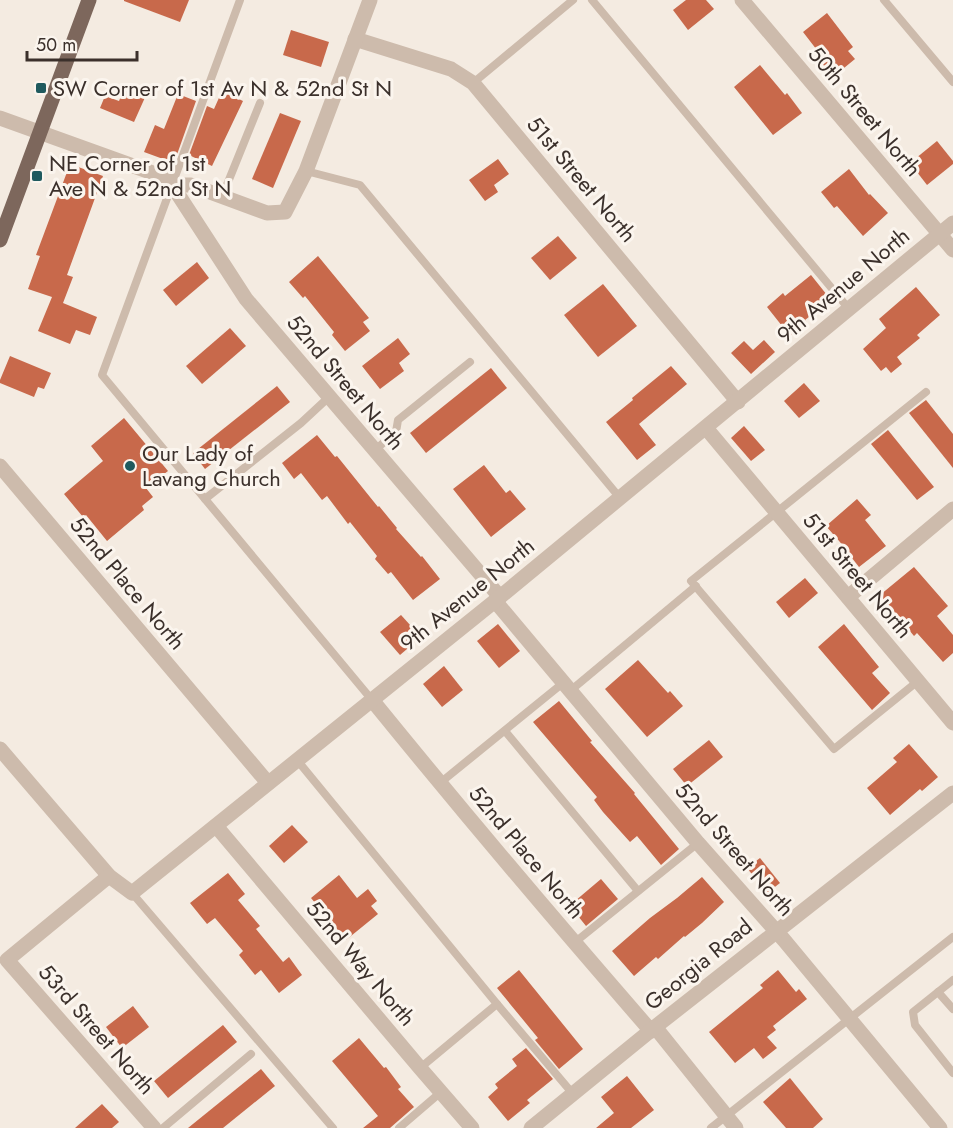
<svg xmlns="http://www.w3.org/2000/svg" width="953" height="1128" viewBox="0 0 953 1128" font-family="Jost,sans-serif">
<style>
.building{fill:#c8694b}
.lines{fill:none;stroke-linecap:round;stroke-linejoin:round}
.lane{stroke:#cdbbac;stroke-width:8}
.street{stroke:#cdbbac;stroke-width:15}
.primary{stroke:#7d675c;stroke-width:15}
.poi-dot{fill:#1f5a5e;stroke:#fbf5ee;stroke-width:2}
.labels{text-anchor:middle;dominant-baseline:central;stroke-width:6;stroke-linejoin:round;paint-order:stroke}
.poi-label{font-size:22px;fill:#3b302b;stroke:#fbf5ee;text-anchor:start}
.street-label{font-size:22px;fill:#3b302b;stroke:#fbf5ee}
</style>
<rect width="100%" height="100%" fill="#f4ebe1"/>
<!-- building -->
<g class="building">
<polygon points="124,0 189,0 180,22 124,1"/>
<polygon points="686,0 706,0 714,9 688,30 673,10"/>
<polygon points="827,13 853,47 848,51 855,59 833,77 817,57 820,54 803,32"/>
<polygon points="291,30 329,42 321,67 283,55"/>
<polygon points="760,65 785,95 787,93 802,113 773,135 734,87"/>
<polygon points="126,84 147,93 134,122 100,108 105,96 119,101"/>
<polygon points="222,91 243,101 212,166 189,155 207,106 214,109"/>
<polygon points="178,94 196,101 174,163 144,152 155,125 164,129"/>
<polygon points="280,113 301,121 273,188 252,179"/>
<polygon points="937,141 953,161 953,164 927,185 910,163"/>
<polygon points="498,159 509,174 494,185 498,192 485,201 469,180"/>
<polygon points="70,164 103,176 67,275 73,277 63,303 97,317 90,335 76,330 70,344 38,331 52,297 28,289 40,256 36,255"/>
<polygon points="849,169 869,195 870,194 888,213 863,236 837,206 834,208 821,192"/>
<polygon points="558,236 577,258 550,280 531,258"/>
<polygon points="318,256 369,318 363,322 370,331 345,351 332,335 334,332 305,296 303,298 289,282"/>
<polygon points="197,262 209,278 176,306 163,290"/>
<polygon points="811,275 831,300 805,320 807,323 790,336 767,307 783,293 785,296"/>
<polygon points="603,284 637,326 598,357 564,315"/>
<polygon points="916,287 940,315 917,335 920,338 897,357 902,364 891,373 886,367 881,371 863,349 886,328 879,319"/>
<polygon points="230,328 246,346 202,384 186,366"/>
<polygon points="398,338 410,354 399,363 404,371 380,389 362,366"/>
<polygon points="764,340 775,352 751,374 731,353 744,341 753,350"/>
<polygon points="10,356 51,373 44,389 38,387 34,397 0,383 0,380"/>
<polygon points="671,366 687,384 639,424 656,445 637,460 606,422 633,400 632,398"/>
<polygon points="491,368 507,388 426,453 410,433"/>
<polygon points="804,383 820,401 799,418 784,401"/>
<polygon points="277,386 290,402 205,469 193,453"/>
<polygon points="926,400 953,434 953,468 909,413"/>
<polygon points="124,418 168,471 146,488 153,497 142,506 144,510 107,541 86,515 83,517 64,494 103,461 91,446"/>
<polygon points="744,426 765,450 751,461 731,438"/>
<polygon points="888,430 934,487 917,500 871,444"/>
<polygon points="317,435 335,457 337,456 378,507 379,506 397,528 396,529 421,557 422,556 440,579 413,600 391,572 388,574 375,559 377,556 350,522 348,524 327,496 322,500 301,473 294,479 282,463"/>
<polygon points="484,465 506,493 510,490 526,509 491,537 453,489"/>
<polygon points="857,499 871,515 865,520 886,546 859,567 852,558 853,557 826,526"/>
<polygon points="914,567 948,606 937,616 953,635 953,653 943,662 917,633 914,636 880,595"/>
<polygon points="805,578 818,593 789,618 776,602"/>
<polygon points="401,615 421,637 400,655 380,632"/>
<polygon points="498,624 520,651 499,668 477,641"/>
<polygon points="844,624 879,667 872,673 890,693 872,710 818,647"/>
<polygon points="638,660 668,693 670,691 683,706 647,737 605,689"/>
<polygon points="444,666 463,690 442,707 423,684"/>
<polygon points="559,701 592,741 590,742 635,793 634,794 679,849 661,865 637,836 630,842 603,812 594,800 597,797 533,722"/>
<polygon points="709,740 723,757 687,786 673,769"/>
<polygon points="909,744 938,777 922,791 920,789 890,815 867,788 897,762 893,758"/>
<polygon points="292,825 308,842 284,863 269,846"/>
<polygon points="760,858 780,883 767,893 747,868"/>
<polygon points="228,873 245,894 238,900 260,926 256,929 283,962 289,957 302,975 279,993 261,970 255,975 239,955 243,951 215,918 207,924 190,903"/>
<polygon points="339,875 357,898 368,889 377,901 371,906 378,914 346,940 311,898"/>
<polygon points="702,877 724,902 702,923 685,937 684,936 658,959 656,957 634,976 612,951 650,918 677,898"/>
<polygon points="601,879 618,899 586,926 574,911 579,906 575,901"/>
<polygon points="519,970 583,1049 559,1069 535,1040 538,1038 497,988"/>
<polygon points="778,970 796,992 799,989 807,999 773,1026 776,1030 767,1037 777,1048 763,1059 754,1048 735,1063 709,1032 763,988 760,985"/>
<polygon points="133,1006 149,1027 122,1048 106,1027"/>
<polygon points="223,1025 237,1042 168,1098 154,1081"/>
<polygon points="359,1038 384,1068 386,1067 401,1087 398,1089 414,1107 390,1128 363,1128 378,1116 332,1061"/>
<polygon points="526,1048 553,1079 527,1100 530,1103 508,1121 488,1097 498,1088 495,1084 517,1066 512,1059"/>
<polygon points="261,1069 275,1086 223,1128 188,1128"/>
<polygon points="627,1076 654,1110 631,1128 596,1128 614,1113 601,1097"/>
<polygon points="790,1078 823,1119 813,1128 786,1128 763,1102"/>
<polygon points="102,1104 119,1122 112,1128 75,1128"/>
</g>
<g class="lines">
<!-- lane -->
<g class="lane">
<polyline points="240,0 102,375 372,700"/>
<polyline points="592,0 849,309"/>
<polyline points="884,0 953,82"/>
<polyline points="473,83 573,0"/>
<polyline points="306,171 360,185 620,498"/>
<polyline points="222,197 260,103"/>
<polyline points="375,450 396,432 398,420 470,362"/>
<polyline points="205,499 301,423 329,397"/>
<polyline points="918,681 834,749 691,581 926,392"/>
<polyline points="570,691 696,586"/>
<polyline points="505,731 638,891"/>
<polyline points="297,760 497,1004 573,1094"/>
<polyline points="440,783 563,683"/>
<polyline points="132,893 333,1128"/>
<polyline points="574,943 698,843"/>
<polyline points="953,980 913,1012 915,1025 953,1073"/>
<polyline points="938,992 953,1009"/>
<polyline points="420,1068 497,1004"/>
<polyline points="163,1128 251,1054"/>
<polyline points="399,1128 441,1092"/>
<polyline points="711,1128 953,937"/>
</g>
<!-- street -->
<g class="street">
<polyline points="742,0 953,250"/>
<polyline points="355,39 451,69 473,83 738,402"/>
<polyline points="0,118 164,177 172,185 246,299 500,597"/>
<polyline points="172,185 191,185 267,213 285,212 306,171 370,0"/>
<polyline points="706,428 953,723"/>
<polyline points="0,466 268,783"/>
<polyline points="848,597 953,509"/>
<polyline points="495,601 698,843 784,940 940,1128"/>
<path d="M372 700C463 812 556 922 651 1031"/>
<polyline points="0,749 109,876 132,893 495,601 953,223"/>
<polyline points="216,826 420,1068 472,1128"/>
<polyline points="109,876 7,960 154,1128"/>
<polyline points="655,1027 736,1128"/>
<polyline points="531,1128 655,1027 953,793"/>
</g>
<!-- primary -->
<polyline class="primary" points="0,240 89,0"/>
</g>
<!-- markers -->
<g class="poi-dot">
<rect x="35" y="82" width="12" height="12" rx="3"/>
<rect x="31" y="170" width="12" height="12" rx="3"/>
<circle cx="130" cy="466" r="6"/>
</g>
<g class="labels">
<!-- poi labels -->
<g class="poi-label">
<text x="53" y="88">SW Corner of 1st Av N &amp; 52nd St N</text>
<text x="49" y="163">NE Corner of 1st<tspan x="49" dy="25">Ave N &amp; 52nd St N</tspan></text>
<text x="142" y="453">Our Lady of<tspan x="142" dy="25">Lavang Church</tspan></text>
</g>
<!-- street labels -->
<g class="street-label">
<text transform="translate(865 111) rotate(50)">50th Street North</text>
<text transform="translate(582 179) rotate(50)">51st Street North</text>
<text transform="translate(843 285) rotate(-40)">9th Avenue North</text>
<text transform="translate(346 382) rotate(50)">52nd Street North</text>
<text transform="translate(858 575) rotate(50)">51st Street North</text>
<text transform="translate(128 583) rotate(50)">52nd Place North</text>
<text transform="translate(467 594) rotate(-39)">9th Avenue North</text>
<text transform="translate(735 849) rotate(49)">52nd Street North</text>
<text transform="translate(527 852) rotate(50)">52nd Place North</text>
<text transform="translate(361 963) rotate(50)">52nd Way North</text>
<text transform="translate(698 964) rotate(-39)">Georgia Road</text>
<text transform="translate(97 1029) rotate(49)">53rd Street North</text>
</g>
</g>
<!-- scale -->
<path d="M27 51v9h110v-9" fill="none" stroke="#3b302b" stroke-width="3"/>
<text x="36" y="51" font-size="18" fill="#3b302b" stroke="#fbf5ee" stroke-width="4.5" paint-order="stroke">50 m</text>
</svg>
